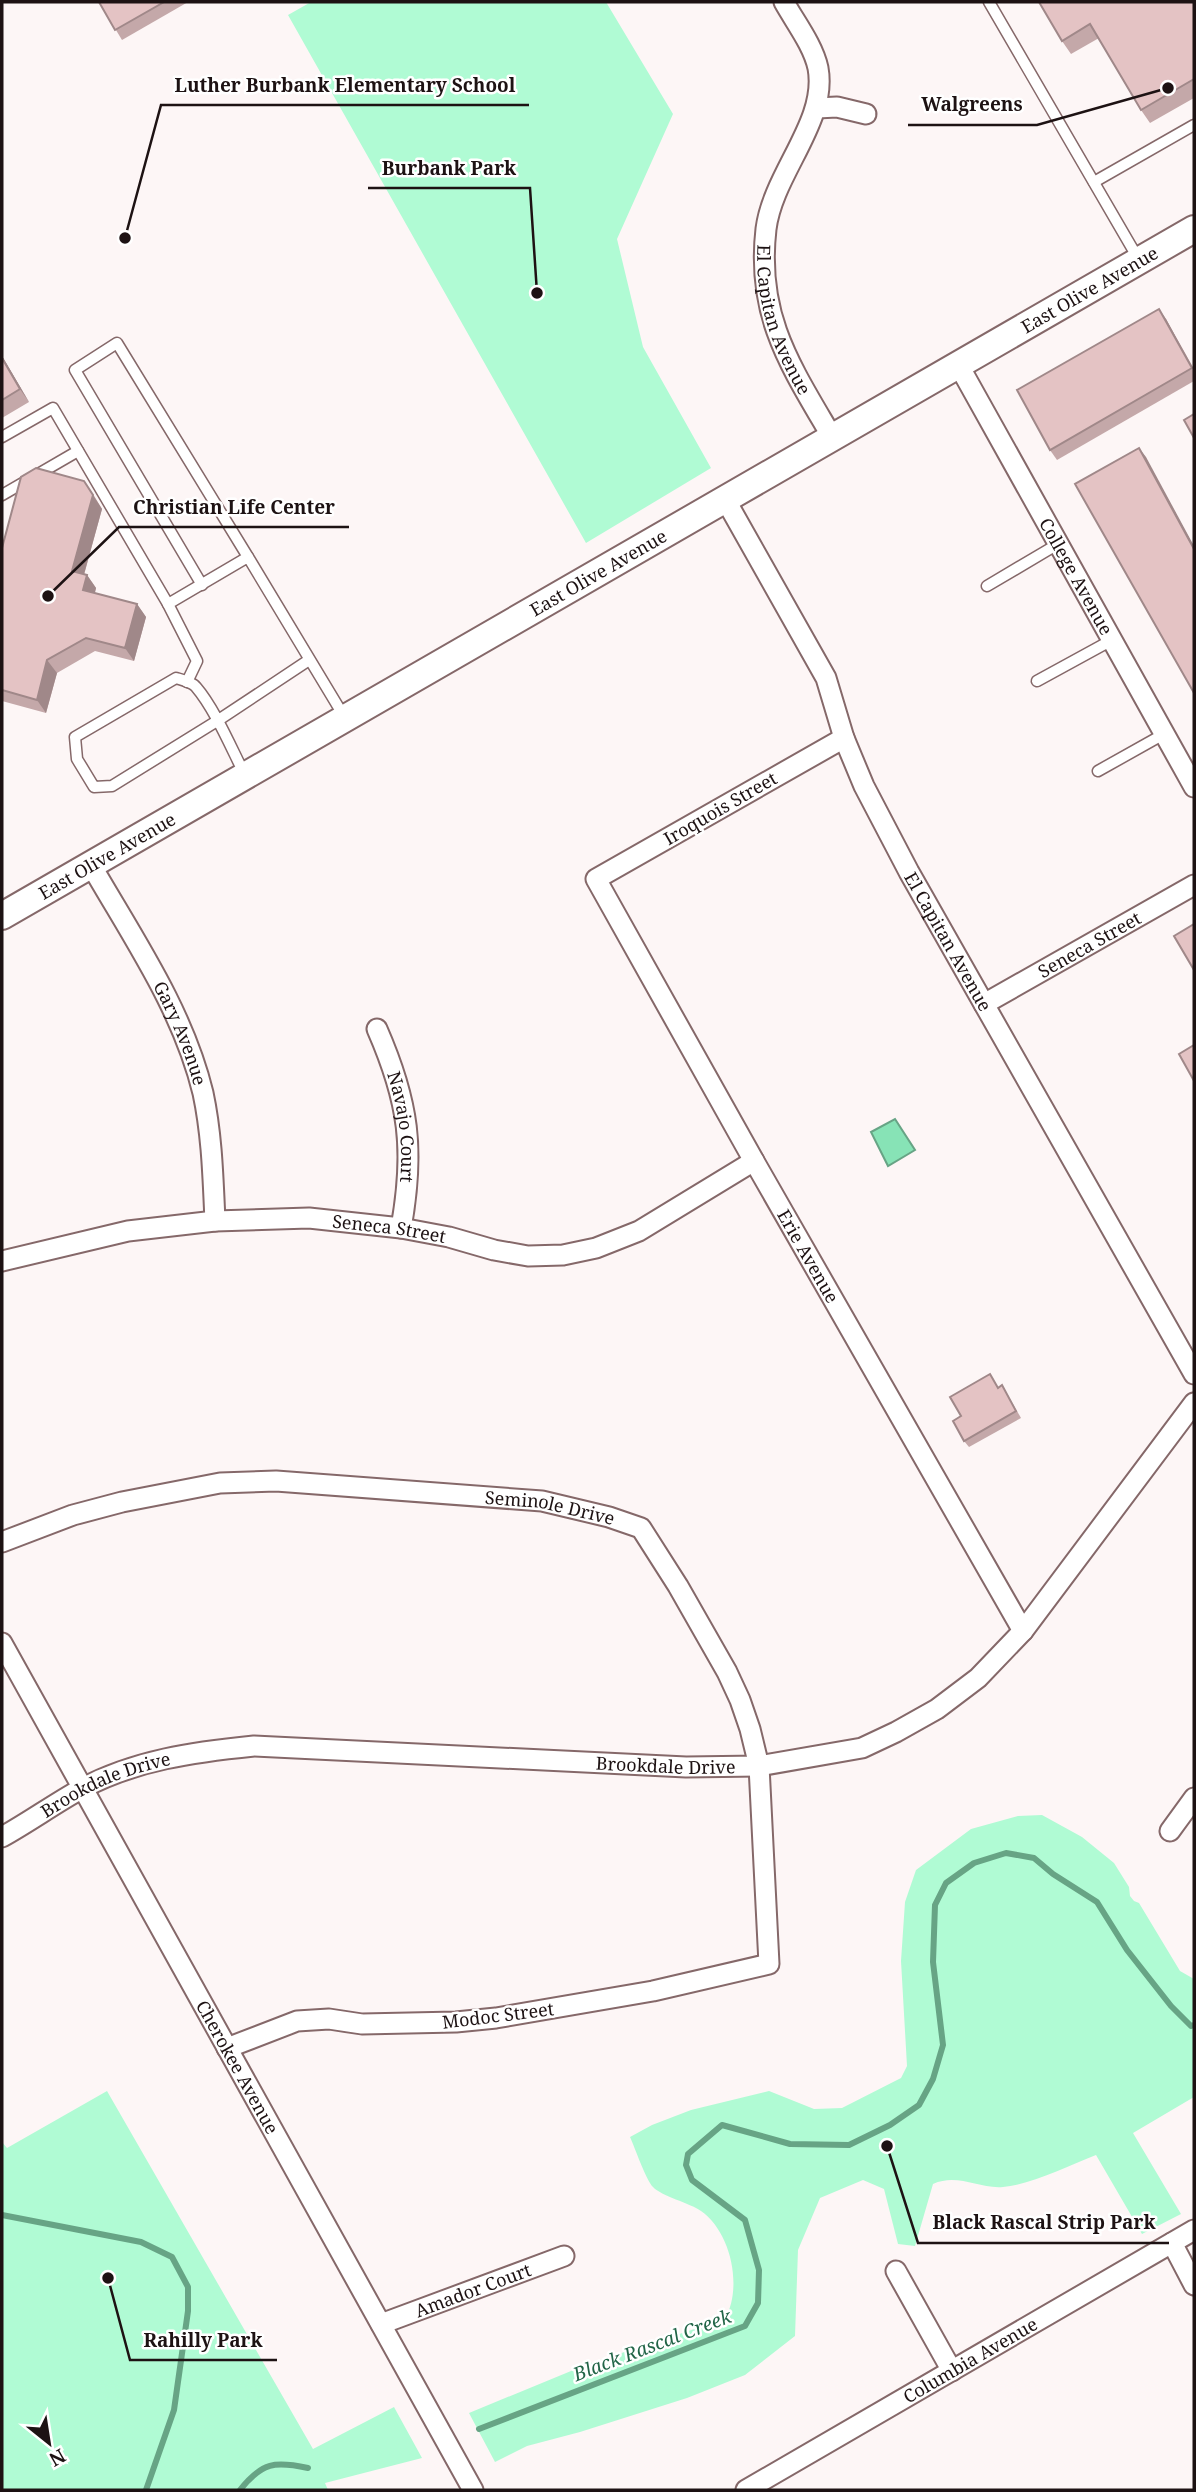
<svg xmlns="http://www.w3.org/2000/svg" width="1196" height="2492" viewBox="0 0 1196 2492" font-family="'Noto Serif',serif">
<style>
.park{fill:#b0fbd4}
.water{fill:#87e3b6;stroke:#67a485;stroke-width:2}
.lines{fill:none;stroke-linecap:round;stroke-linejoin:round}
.stream{stroke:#67a485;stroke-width:6}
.service-casing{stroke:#856869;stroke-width:13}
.minor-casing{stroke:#856869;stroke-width:23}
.secondary-casing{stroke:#856869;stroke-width:30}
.service{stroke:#fff;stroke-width:10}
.minor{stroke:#fff;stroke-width:19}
.secondary{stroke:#fff;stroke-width:26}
.wall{fill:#c4a8a9}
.shaded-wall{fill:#a08889}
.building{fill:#e4c3c4;stroke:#a08889;stroke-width:2}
.labels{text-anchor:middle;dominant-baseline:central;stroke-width:5;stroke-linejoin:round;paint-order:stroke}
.street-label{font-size:18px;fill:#1d1213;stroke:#fff}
.water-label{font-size:19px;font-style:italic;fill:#216547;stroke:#fff}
.leader{fill:none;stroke:#1d1213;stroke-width:2.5}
.callout-dot{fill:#1d1213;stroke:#fff;stroke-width:2.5}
.callout-label{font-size:19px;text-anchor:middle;font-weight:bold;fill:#1d1213;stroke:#fff;stroke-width:5;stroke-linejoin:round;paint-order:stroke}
</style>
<rect width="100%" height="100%" fill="#fdf6f6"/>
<!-- park -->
<g class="park">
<polygon points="311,2 606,2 673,114 617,239 643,347 711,468 586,543 288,15"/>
<path d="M1042 1815 1082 1837 1114 1863 1129 1887 1130 1896 1134 1901 1139 1903 1180 1971 1194 1979V2097L1133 2133 1181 2214 1142 2234 1096 2155C1068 2166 1033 2184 1003 2187 978 2189 958 2173 933 2184L915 2246 898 2244 884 2189 863 2180 820 2198 798 2250 795 2336 745 2375 687 2398 580 2432 527 2446 495 2462 469 2413 588 2364 725 2319C743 2287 731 2232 701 2211 690 2203 661 2196 653 2187 646 2180 635 2148 630 2137L652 2125 691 2110 769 2091 814 2109 842 2108 901 2078 907 2066 901 1961 905 1902 916 1870 971 1829 1018 1816Z"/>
<polygon points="107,2091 313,2449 394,2407 422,2458 325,2483 328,2490 2,2490 2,2142 7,2148"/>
</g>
<!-- water -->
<polygon class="water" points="895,1119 915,1150 888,1166 871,1132"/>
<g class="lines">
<!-- stream -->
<g class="stream">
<polyline points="2,2215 141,2242 172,2257 188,2287 188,2311 174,2410 146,2490"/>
<polyline points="479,2429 745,2326 758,2303 759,2270 745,2220 692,2180 686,2165 688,2154 722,2125 790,2144 849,2145 890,2125 919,2105 933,2079 943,2045 933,1962 935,1905 946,1883 974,1863 1006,1853 1034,1858 1053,1874 1097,1902 1127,1950 1171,2006 1191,2026 1194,2025"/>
<path d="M240 2490C262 2462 275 2461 308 2468"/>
</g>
<!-- service casing -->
<g class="service-casing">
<g id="service">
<polyline points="989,2 1139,260"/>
<polyline points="1094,182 1194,125"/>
<polyline points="2,437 53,408 168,604"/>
<polyline points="2,495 78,451"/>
<polyline points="202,585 75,370 117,343 248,557"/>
<polyline points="987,586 1058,544"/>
<polyline points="1037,681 1112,640"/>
<polyline points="187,682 197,661 168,604 248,557 345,718"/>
<polyline points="1098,771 1164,734"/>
<path d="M245 775C232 750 215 709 196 687 192 682 183 680 176 678L75 737 77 759 94 787 112 786 217 721 309 660"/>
</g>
</g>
<!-- minor casing -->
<g class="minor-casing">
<g id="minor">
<path id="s1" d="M784 2C795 22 813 45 818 68 828 122 773 173 766 229 756 316 790 365 832 437"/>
<polyline points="817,108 837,107 866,114"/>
<path id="s2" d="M958 364 1194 787"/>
<path id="s3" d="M725 499 826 678 844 738 864 786 909 872 1194 1374"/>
<path id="s4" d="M844 738 596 879 754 1161 1023 1631"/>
<path id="s5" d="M91 865C133 938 183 1010 203 1093 212 1135 213 1178 215 1221"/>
<path id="s6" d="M984 1004 1194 885"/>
<path id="s7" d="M377 1029C409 1102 415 1150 401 1228"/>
<path id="s8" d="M2 1261 128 1231 215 1221 309 1218 401 1228 449 1237 494 1250 528 1256 563 1255 596 1248 639 1231 754 1161"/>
<path id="s9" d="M2 1542 73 1515 122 1502 220 1483 276 1481 542 1501 609 1517 641 1528 678 1586 727 1672 740 1700 750 1729 759 1766 769 1964 653 1991 496 2018 456 2022 362 2024 329 2019 297 2021 227 2048"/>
<path id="s10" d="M2 1643 473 2490"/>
<polyline points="1170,1831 1194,1798"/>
<path id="s11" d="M2 1837C29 1822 54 1804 81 1789 135 1760 194 1752 254 1746L686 1767 759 1766 862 1748 896 1732 937 1709 978 1678 1023 1631 1194 1403"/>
<polyline points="1172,2243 1194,2285"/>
<polyline points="896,2271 952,2371"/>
<path id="s12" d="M381 2324 564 2256"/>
<path id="s13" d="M746 2490 1194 2230"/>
</g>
</g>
<!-- secondary casing -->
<g class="secondary-casing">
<g id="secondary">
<path id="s14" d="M2 916 1194 229"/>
</g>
</g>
<!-- service -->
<use href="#service" class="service"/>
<!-- minor -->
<use href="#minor" class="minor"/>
<!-- secondary -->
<use href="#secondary" class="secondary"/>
</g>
<!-- wall -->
<g class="wall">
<polygon points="99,2 188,2 122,40"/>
<polygon points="1039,2 1194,2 1194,98 1150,123 1141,110 1099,38 1071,54 1062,41"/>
<polygon points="1166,319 1194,369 1194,381 1057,460 1050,450"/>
<polygon points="2,356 29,402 2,418"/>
<polygon points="93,494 102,509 84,575 87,575 96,588 95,593 137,604 146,617 134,661 95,651 57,673 46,713 2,701 2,548"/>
<polygon points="1002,1385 1021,1418 969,1447 964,1441 961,1416"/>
</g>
<!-- shaded-wall -->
<g class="shaded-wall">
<polygon points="1159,309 1166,319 1194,371"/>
<polygon points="2,356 29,402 20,389 2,358"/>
<polygon points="1139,448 1146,457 1194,546 1194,549"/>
<polygon points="84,481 102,509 81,585 72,571"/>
<polygon points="87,575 96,588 92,603 83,590"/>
<polygon points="137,604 146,617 134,661 125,648"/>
<polygon points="47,660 57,673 46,713 37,700"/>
</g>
<!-- building -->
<g class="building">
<polygon points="99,2 164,2 115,30"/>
<polygon points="1039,2 1194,2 1194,79 1141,110 1090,24 1062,41"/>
<polygon points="1159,309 1192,368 1050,450 1017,390"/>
<polygon points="2,358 20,389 2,400"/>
<polygon points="1194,414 1194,438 1184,420"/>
<polygon points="1139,448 1194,549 1194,693 1075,484"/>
<polygon points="36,468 84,481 93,495 72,571 87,575 83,590 137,604 125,648 86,638 47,660 37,700 2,690 2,548 21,477"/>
<polygon points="1194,924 1194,970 1174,936"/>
<polygon points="1194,1045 1194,1081 1179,1054"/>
<polygon points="990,1374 998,1388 1002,1385 1016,1411 964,1441 953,1421 961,1416 950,1397"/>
</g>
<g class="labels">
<!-- street labels -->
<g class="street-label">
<text stroke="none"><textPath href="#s14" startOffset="1255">East Olive Avenue</textPath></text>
<text stroke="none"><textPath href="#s1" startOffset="340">El Capitan Avenue</textPath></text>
<text stroke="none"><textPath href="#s14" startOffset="688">East Olive Avenue</textPath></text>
<text stroke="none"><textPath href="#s2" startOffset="243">College Avenue</textPath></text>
<text transform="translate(720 808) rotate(-30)">Iroquois Street</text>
<text stroke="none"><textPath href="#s14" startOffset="121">East Olive Avenue</textPath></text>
<text stroke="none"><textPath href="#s3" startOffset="497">El Capitan Avenue</textPath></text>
<text stroke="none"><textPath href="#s6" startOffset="121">Seneca Street</textPath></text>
<text stroke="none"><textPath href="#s5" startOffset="191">Gary Avenue</textPath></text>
<text stroke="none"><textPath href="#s7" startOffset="102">Navajo Court</textPath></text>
<text stroke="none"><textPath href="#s8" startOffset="392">Seneca Street</textPath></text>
<text stroke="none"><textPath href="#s4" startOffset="718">Erie Avenue</textPath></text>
<text stroke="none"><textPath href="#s9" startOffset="558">Seminole Drive</textPath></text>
<text stroke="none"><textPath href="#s11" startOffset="684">Brookdale Drive</textPath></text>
<text stroke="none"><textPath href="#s11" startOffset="117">Brookdale Drive</textPath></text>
<text transform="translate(498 2015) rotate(-7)">Modoc Street</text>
<text stroke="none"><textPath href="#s10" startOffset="485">Cherokee Avenue</textPath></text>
<text stroke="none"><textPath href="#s12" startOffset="98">Amador Court</textPath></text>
<text stroke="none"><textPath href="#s13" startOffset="259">Columbia Avenue</textPath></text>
</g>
<!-- water labels -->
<g class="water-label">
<text transform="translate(652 2345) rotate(-21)">Black Rascal Creek</text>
</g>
</g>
<!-- callouts -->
<path class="leader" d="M125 238L161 105H529M1168 88L1037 125H908M537 293L530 188H368M48 596L119 527H349M887 2146L918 2243H1169M108 2278L130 2360H277"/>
<g class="callout-dot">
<circle cx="125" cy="238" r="7"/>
<circle cx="1168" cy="88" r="7"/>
<circle cx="537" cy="293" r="7"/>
<circle cx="48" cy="596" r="7"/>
<circle cx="887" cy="2146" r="7"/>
<circle cx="108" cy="2278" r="7"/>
</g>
<g class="callout-label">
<text x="345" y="92">Luther Burbank Elementary School</text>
<text x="972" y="111">Walgreens</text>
<text x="449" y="175">Burbank Park</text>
<text x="234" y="514">Christian Life Center</text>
<text x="1044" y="2229">Black Rascal Strip Park</text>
<text x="203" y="2347">Rahilly Park</text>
</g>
<!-- border -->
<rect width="1196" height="2492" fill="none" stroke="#1d1213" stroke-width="7"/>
<!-- north arrow -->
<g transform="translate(49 2443) rotate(150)" stroke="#ffffff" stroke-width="5" paint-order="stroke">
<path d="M0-5L12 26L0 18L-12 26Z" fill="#1d1213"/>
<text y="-10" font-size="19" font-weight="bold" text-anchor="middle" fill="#1d1213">N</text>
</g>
</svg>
